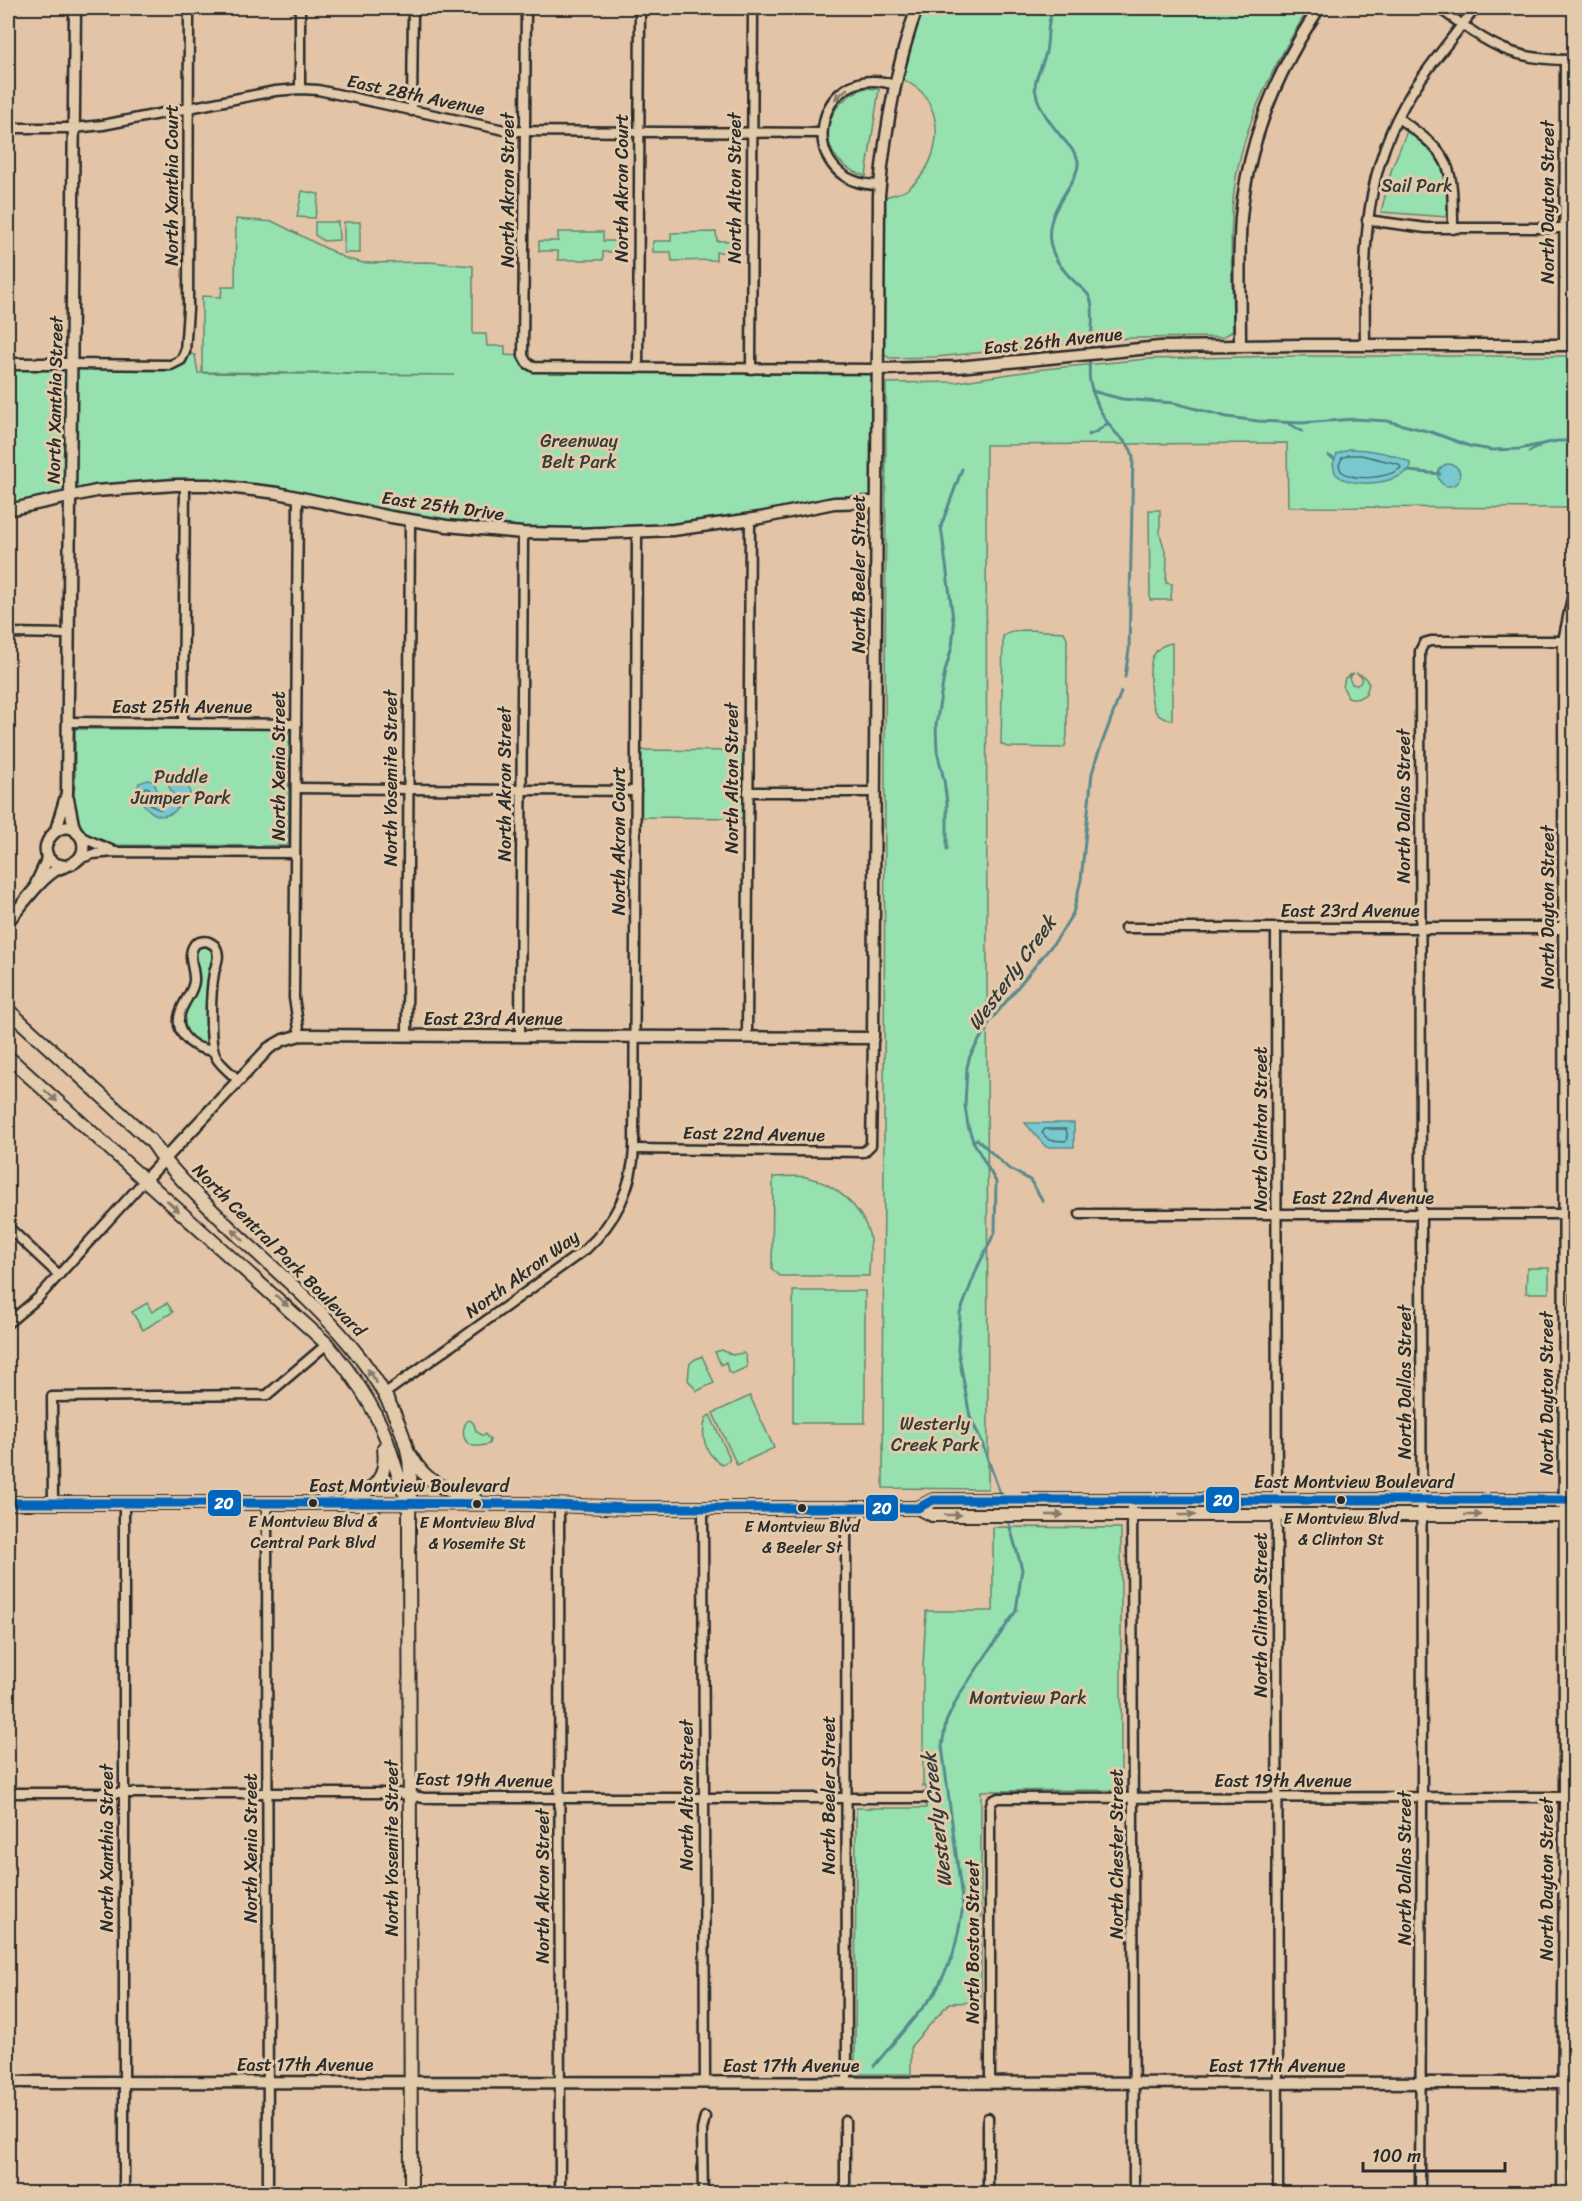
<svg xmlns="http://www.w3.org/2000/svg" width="1582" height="2201" viewBox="0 0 1582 2201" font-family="Sriracha,sans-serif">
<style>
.green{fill:#97e0af;stroke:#61866d;stroke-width:1.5}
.water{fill:#78c9cf;stroke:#598a8d;stroke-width:1.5}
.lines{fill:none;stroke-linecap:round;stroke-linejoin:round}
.shore{stroke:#4a6a6d;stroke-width:1.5}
.stream{stroke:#598a8d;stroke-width:3}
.minor-casing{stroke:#2b2b2b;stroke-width:13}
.tertiary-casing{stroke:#2b2b2b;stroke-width:15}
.secondary-casing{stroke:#2b2b2b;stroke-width:16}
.minor{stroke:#e2caab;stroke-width:8}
.tertiary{stroke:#e2caab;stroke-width:10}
.secondary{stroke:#e2caab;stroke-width:12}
.bus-1-casing{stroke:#e2caab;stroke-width:14}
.bus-1{stroke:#0065bd;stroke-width:9}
.oneway{fill:#867a6b}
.bus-dot{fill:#2b2b2b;stroke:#e2caab;stroke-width:2}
.labels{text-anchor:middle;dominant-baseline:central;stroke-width:6;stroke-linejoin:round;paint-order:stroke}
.bus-label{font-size:16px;fill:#2b2b2b;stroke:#e2caab}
.street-label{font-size:18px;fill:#2b2b2b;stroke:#e2caab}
.park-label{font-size:18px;fill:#363d38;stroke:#e2caab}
.water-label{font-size:20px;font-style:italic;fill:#333b3b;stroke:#e2caab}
.line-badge{stroke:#e2caab;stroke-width:2}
.badge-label{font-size:16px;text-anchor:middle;font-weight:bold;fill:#fff}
</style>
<rect width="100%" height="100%" fill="#e4c4a6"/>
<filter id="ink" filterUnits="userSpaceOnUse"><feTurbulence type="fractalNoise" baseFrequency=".0167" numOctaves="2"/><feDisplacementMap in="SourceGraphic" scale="12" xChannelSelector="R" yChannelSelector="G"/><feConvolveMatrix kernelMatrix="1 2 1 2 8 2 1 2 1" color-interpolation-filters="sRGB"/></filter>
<g filter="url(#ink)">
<!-- green -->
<g class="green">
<path d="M924 8H1309C1276 61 1244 121 1235 184 1228 232 1233 283 1233 331L1223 337 1130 338 935 357 889 358 882 352 884 197C891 195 900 194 906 190 936 169 946 127 925 96 920 88 910 84 903 79L911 45Z"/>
<path d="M865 88 879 89 866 176C815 162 816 105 865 88Z"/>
<path d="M1407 131C1443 154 1450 176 1447 217L1381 212 1392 168Z"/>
<polygon points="302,191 319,194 315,218 297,217"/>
<polygon points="236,219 274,222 347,259 364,263 429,262 473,266 473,334 486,334 487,346 505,346 505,355 523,356 527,363 877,369 876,502 673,530 483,530 249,489 126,488 8,510 8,364 171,365 185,352 195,355 198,373 454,375 202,372 202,296 221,297 222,287 235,287"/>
<polygon points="315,222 338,222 339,240 324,241 315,235"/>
<rect x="344" y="222" width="16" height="31"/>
<polygon points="558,232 603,232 603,241 619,241 618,252 603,252 603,260 558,260 558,251 539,251 539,241 558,241"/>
<polygon points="716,232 717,241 733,241 733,252 716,252 716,260 672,261 671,252 653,252 653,241 671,241 671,233"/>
<polygon points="1295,356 1574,356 1574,508 1288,507 1287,443 986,445 988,1489 883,1488 886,383 957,382 1044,369 1147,359"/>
<polygon points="1149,510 1160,510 1160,534 1167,558 1166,583 1172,584 1171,600 1150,600"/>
<polygon points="1027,630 1064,632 1067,638 1067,736 1065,746 1062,748 1007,747 1001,744 1003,636 1013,631"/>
<path d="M1172 643V720C1165 719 1160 718 1156 712 1149 702 1148 666 1153 656 1157 648 1164 644 1172 643Z"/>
<polygon points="1354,673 1349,678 1352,684 1357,685 1361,682 1362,677 1356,673 1364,676 1369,684 1366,694 1357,699 1348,697 1343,687 1345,678"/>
<path d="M75 729H289L288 846 114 845C90 842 74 828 73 803 72 797 75 791 75 784 75 766 75 747 75 729Z"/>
<polygon points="636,750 748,751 748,818 635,817"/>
<path d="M204 944 213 948 214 958 209 977 208 1046H206C190 1043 179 1028 185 1011 187 1005 191 1001 193 994 197 980 193 963 196 947Z"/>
<path d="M773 1177C783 1177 796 1175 806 1177 834 1183 862 1207 869 1234 872 1247 869 1263 869 1276H780L772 1269Z"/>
<polygon points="1527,1268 1549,1268 1549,1293 1526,1293"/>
<rect x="793" y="1291" width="72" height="132"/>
<polygon points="147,1303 152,1312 167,1303 173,1312 143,1330 132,1312"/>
<polygon points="722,1350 732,1355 743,1353 746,1356 747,1367 732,1374 728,1371 726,1362 721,1365 715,1352"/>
<path d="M702 1356 714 1383 697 1391 688 1380C691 1364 684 1364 702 1356Z"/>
<polygon points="750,1396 774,1448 737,1465 713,1413"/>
<path d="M710 1415 729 1456V1461L722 1464C705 1455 700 1436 706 1418Z"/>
<path d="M470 1420 474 1424 476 1431 483 1436 485 1434 490 1440 489 1444C485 1445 479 1447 474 1446 462 1443 461 1430 467 1421Z"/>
<polygon points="993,1527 1121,1528 1121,1790 981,1791 981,2002 949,2003 911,2046 911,2074 855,2074 856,1808 926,1808 926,1786 923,1786 923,1666 926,1611 993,1611"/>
</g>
<!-- water -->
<g class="water">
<path d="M1349 449C1367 449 1394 453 1410 463L1411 467C1399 484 1349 490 1335 473L1333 464 1337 454Z"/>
<circle cx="1449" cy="475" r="11"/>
<path d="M175 776H180L184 781 181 783 177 782V786L189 785 190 795C189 798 186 799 183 801 180 804 178 809 174 812 156 823 144 807 136 793L139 783 148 780 154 782C157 790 158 797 168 799L174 795 169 787 170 780Z"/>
<polygon points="1025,1123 1074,1123 1074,1147 1046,1147"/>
</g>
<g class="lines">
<!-- shore -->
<g class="shore">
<path d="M1349 455H1361L1399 464 1401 468C1388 478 1354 482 1341 471L1339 465 1342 458Z"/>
<path d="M145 787 149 788 153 797 162 805V809C151 809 147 800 143 792Z"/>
<polygon points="1045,1129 1066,1129 1068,1139 1065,1141 1049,1140 1042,1133"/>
</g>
<!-- stream -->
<g class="stream">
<path d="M1054 8C1046 22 1049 37 1046 52 1044 63 1035 76 1035 87 1036 104 1049 122 1060 135 1066 143 1076 151 1078 161 1080 183 1045 207 1050 241 1052 258 1064 272 1076 283 1080 287 1086 291 1089 296 1098 312 1086 359 1090 382 1094 400 1102 417 1114 431 1121 439 1131 445 1133 456L1129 650 1125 677"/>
<polyline points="1092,391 1122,399 1174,403 1227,417 1258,421 1301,423 1355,419 1387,421 1431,432 1469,446 1492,450 1519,449 1557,441 1574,441"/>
<polyline points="1289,424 1302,431"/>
<polyline points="1088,435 1096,432 1108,423"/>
<polyline points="1529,452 1539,446"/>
<polyline points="1329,456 1334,459"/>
<polyline points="1408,471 1440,474"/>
<polyline points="947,849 947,803 944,780 937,751 936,725 945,671 952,647 954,627 941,526 962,469"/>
<polyline points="973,1141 977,1139 1008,1168 1030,1180 1043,1201"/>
<polyline points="1001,1496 981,1440 970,1417 958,1350 960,1313 978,1266 995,1232 996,1182 973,1141 968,1126 965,1106 967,1067 970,1056 991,1020 1057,939 1073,913 1081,880 1092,773 1098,754 1121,692"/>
<polyline points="874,2066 935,1993 952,1958 957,1938 963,1907 942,1746 946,1722 959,1695 1016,1611 1022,1569 1007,1517"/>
</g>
<!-- minor casing -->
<g class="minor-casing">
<g id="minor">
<polyline points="526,8 523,356 527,363 534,367 877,369"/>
<path d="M1439 8C1489 44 1510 61 1574 60"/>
<polyline points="300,89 300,8"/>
<polyline points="412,111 413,8"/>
<path d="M1398 118C1452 156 1453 163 1453 229"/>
<polyline points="8,128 74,128 103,125 275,91 300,89 318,90 509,131 822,133"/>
<path d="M880 185C791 186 813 57 895 85"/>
<polyline points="1367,220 1426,228 1564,228"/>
<path d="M1365 345C1364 254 1361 172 1412 92 1431 63 1454 36 1475 8"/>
<polyline points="1564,345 1565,61"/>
<polyline points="72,364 171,365 181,360 185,352 188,309 189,8"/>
<polyline points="638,368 640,8"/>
<polyline points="751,369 753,8"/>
<polyline points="298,497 294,998 300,1035"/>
<polyline points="8,633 69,634"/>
<polyline points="68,722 296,724"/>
<polyline points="183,723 185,485"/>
<polyline points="296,788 636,791"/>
<polyline points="748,792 874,792"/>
<polyline points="81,837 111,850"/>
<polyline points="79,859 93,854 114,852 295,853"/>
<polyline points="1125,928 1421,928"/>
<polyline points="1276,928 1278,2194"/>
<polyline points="407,1035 410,521"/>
<polyline points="520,1035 523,533"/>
<polyline points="747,1037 750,520"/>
<path d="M213 1051C190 1048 170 1031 183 1006 187 997 193 991 194 981 195 968 186 956 195 944 203 940 208 940 215 946 221 956 216 963 214 973 211 989 208 1043 216 1057 221 1066 231 1073 238 1080"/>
<polyline points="634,1149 864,1152 871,1145 873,1038"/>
<polyline points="1080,1214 1574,1214"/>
<polyline points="8,1227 59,1275"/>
<polyline points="8,1323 38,1298 144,1181"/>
<path d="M384 1394 586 1249C615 1222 632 1189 634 1149L637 533"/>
<polyline points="1132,1500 1134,2194"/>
<polyline points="53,1503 52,1397 267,1395 327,1344"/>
<polyline points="124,1503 124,2194"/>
<polyline points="267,1503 268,2194"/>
<polyline points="559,1506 560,2194"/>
<polyline points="703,1508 705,2082"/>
<polyline points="846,1508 847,2082"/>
<polyline points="8,1793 397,1793 424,1798 925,1798"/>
<polyline points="990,2082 990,1808 992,1801 998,1798 1574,1797"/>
<polyline points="988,2118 988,2194"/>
<polyline points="845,2121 845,2194"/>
<polyline points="703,2194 702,2130 705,2117"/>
<polyline points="1420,2194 1422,1798 1420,651 1424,643 1431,641 1564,641"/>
</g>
</g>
<!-- tertiary casing -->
<g class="tertiary-casing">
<g id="tertiary">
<path d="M1240 346C1240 303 1238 260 1241 217 1248 141 1277 71 1319 8"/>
<polyline points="8,364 72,364"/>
<polyline points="877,369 958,367 1160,347 1308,345 1574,345"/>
<polyline points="8,510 96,491 175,485 209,485 278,493 391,517 447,526 523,533 578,534 673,530 760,518 834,503 876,502"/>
<polyline points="68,799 73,824 77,833"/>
<polyline points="56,830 67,793 75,8"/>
<polyline points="36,884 46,862 47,854"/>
<path d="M8 921C23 905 37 882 56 870 64 866 75 865 80 857 84 852 84 845 82 839 65 804 21 859 64 866"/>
<polyline points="1421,928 1574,928"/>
<path d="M144 1181 269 1048 283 1040 300 1035 873 1038 879 195C885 131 895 68 917 8"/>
<polyline points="8,2082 1574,2083"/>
<polyline points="1563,2194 1565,1797 1564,641 1574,593"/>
</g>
</g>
<!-- secondary casing -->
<g class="secondary-casing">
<g id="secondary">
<path d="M8 1010 151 1141C156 1147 159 1153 164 1159 183 1183 206 1204 227 1225 295 1290 382 1354 407 1449 413 1474 409 1496 409 1521L411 2194"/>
<path d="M8 1057 327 1344C351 1373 372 1402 386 1438 394 1460 399 1482 409 1503"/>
<path d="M411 1456C425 1483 448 1491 476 1500"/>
<path d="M346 1500C374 1492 388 1478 384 1448"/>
<polyline points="8,1503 352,1503 527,1504 630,1508 918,1508 933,1500 1574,1500"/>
<polyline points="918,1508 932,1515 1574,1515"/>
</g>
</g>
<!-- minor -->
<use href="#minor" class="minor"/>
<!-- tertiary -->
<use href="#tertiary" class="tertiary"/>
<!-- secondary -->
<use href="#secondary" class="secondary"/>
<!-- bus-1 casing -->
<g class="bus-1-casing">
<polyline id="bus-1" points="8,1503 352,1503 527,1504 630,1508 918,1508 933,1500 1574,1500"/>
</g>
<!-- bus-1 -->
<use href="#bus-1" class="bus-1"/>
</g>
<!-- one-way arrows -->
<defs><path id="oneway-solid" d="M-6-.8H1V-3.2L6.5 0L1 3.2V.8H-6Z" transform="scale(1.5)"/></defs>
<g class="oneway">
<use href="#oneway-solid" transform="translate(841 94) rotate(139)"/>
<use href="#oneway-solid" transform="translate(51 1096) rotate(42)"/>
<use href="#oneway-solid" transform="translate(173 1206) rotate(42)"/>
<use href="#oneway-solid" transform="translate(238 1235) rotate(-136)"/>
<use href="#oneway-solid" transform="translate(282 1301) rotate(42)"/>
<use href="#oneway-solid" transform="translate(372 1376) rotate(-123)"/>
<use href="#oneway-solid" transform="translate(953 1515)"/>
<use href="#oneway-solid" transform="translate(1055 1515)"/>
<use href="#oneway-solid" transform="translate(1187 1515)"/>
<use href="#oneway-solid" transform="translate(1473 1515)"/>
</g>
</g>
<!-- markers -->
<g class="bus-dot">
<circle cx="1341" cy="1500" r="5"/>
<circle cx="313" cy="1503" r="5"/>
<circle cx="477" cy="1504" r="5"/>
<circle cx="802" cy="1508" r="5"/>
</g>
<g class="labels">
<!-- bus labels -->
<g class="bus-label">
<text x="1341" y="1518">E Montview Blvd<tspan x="1341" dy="21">&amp; Clinton St</tspan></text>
<text x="313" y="1521">E Montview Blvd &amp;<tspan x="313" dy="21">Central Park Blvd</tspan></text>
<text x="477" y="1522">E Montview Blvd<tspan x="477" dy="21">&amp; Yosemite St</tspan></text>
<text x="802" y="1526">E Montview Blvd<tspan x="802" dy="21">&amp; Beeler St</tspan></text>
</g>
<!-- street labels -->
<g class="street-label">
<text transform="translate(416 95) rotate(12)">East 28th Avenue</text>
<text transform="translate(172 185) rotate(-90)">North Xanthia Court</text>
<text transform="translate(622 188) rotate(-90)">North Akron Court</text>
<text transform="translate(735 188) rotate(-90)">North Alton Street</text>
<text transform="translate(508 190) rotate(-90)">North Akron Street</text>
<text transform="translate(1548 202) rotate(-90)">North Dayton Street</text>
<text transform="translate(1053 341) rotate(-6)">East 26th Avenue</text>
<text transform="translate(55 400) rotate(-89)">North Xanthia Street</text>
<text transform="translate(443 506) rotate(8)">East 25th Drive</text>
<text transform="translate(859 574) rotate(-90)">North Beeler Street</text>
<text x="182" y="707">East 25th Avenue</text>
<text transform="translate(279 766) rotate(-90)">North Xenia Street</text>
<text transform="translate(391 778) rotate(-90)">North Yosemite Street</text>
<text transform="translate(732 778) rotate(-90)">North Alton Street</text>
<text transform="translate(505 784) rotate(-90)">North Akron Street</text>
<text transform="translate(1404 806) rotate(-90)">North Dallas Street</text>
<text transform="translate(619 841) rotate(-90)">North Akron Court</text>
<text transform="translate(1548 907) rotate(-90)">North Dayton Street</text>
<text x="1350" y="911">East 23rd Avenue</text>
<text x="493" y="1019">East 23rd Avenue</text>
<text transform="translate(1261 1129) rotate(-90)">North Clinton Street</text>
<text transform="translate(754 1134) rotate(1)">East 22nd Avenue</text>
<text x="1363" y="1198">East 22nd Avenue</text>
<text transform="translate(279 1250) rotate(45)">North Central Park Boulevard</text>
<text transform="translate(522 1274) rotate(-36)">North Akron Way</text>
<text transform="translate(1405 1382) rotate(-90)">North Dallas Street</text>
<text transform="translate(1547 1393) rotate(-90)">North Dayton Street</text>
<text x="1354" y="1482">East Montview Boulevard</text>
<text x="409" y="1486">East Montview Boulevard</text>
<text transform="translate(1261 1615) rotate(-90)">North Clinton Street</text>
<text transform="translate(484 1780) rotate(1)">East 19th Avenue</text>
<text x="1283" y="1781">East 19th Avenue</text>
<text transform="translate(687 1795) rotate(-90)">North Alton Street</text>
<text transform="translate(829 1795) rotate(-90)">North Beeler Street</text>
<text transform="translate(107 1848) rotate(-90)">North Xanthia Street</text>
<text transform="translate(251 1848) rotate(-90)">North Xenia Street</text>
<text transform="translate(392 1848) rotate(-90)">North Yosemite Street</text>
<text transform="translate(1117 1854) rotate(-90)">North Chester Street</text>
<text transform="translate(1405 1868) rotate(-90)">North Dallas Street</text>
<text transform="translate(1547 1879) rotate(-90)">North Dayton Street</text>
<text transform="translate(543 1886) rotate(-90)">North Akron Street</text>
<text transform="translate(973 1942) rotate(-90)">North Boston Street</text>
<text x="305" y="2065">East 17th Avenue</text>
<text x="791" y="2066">East 17th Avenue</text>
<text x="1277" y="2066">East 17th Avenue</text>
</g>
<!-- park labels -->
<g class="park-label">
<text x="1417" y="186">Sail Park</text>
<text x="579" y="441">Greenway<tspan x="579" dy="21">Belt Park</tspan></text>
<text x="181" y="777">Puddle<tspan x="181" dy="21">Jumper Park</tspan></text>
<text x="935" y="1424">Westerly<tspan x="935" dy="21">Creek Park</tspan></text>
<text x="1028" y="1698">Montview Park</text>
</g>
<!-- water labels -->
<g class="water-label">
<text transform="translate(1012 973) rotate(-54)">Westerly Creek</text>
<text transform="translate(937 1820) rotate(-97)">Westerly Creek</text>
</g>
</g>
<g class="line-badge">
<rect x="1205" y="1486" width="35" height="28" rx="6" fill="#0065bd"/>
<rect x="207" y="1489" width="35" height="28" rx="6" fill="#0065bd"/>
<rect x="865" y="1494" width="34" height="28" rx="6" fill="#0065bd"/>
</g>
<g class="badge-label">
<text x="1223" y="1506">20</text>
<text x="224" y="1509">20</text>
<text x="882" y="1514">20</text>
</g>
<!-- margin -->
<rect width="1582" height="2201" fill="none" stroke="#e2caab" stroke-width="30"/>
<rect x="15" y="15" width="1552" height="2171" fill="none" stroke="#2b2b2b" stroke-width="2" filter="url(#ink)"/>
<!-- scale -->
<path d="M1363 2162v9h142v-9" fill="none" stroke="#2b2b2b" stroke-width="3"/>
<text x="1372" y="2162" font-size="18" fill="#2b2b2b" stroke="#e2caab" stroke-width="4.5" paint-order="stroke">100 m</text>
</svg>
